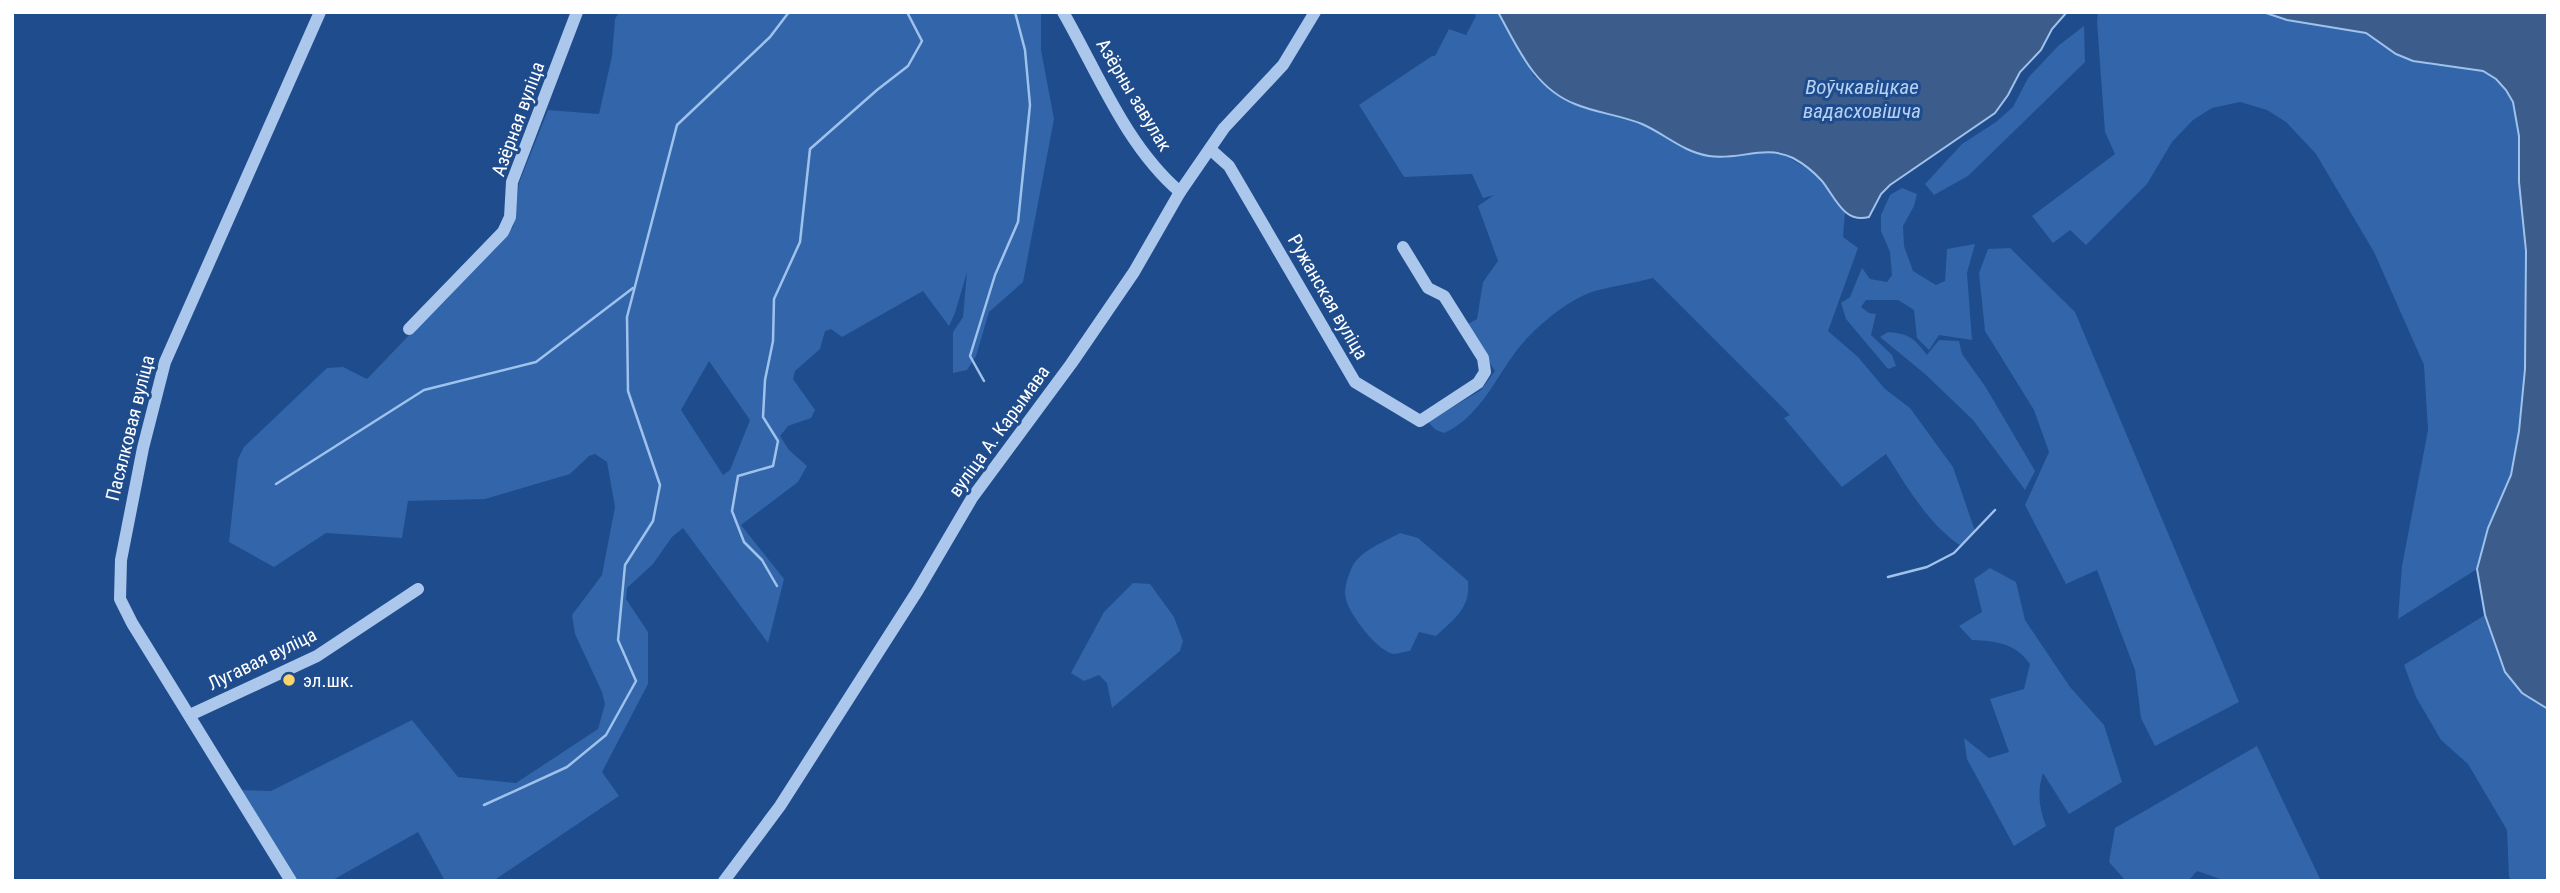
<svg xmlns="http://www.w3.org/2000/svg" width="2560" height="893" viewBox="0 0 2560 893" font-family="'Roboto Condensed',sans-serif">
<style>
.green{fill:#3265a9;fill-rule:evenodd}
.water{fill:#3c5d8b;stroke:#9fc2ed;stroke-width:2}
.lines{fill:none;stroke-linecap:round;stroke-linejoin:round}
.stream{stroke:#9fc2ed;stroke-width:2.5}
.minor{stroke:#abc7ec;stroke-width:12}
.poi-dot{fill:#fad46b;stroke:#1f4c8c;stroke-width:2.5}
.labels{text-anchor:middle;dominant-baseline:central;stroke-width:6;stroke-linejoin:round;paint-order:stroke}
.street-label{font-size:19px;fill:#fff;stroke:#1f4c8c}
.poi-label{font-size:19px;fill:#fff;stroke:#1f4c8c;text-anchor:start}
.water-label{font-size:21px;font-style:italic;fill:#b7d1f3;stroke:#1f4c8c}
</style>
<rect width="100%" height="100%" fill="#1f4c8c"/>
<!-- green -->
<g class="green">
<path d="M619 12H1041V50L1054 119 1023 282 989 312 976 356 967 370 953 373V332L963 317 967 272 955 313 949 326 923 291 842 337 831 329 825 331 820 349 795 371 793 379 815 410 811 418 788 426 780 436 789 450 807 466 798 482 741 525 784 579 768 643 683 528 672 537 653 564 627 588 626 599 648 632V684L602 772 619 796 493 881H445L418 832 331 881H296L237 790 271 791 412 720 458 777 516 783 598 729 605 704 602 692 575 634 572 615 602 575 615 507 607 462 595 454 589 456 570 474 485 499 408 501 402 538 326 533 274 567 229 542 238 459 244 447 327 368 343 367 367 379 513 227 519 183 548 110 599 114 612 56 615 19ZM709 361 750 420 730 470 723 475 681 410Z"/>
<path d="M1473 12H1498L1534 76 1558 96 1574 104 1638 122 1692 152 1742 155 1770 150 1781 153 1814 173 1845 212 1843 237 1858 248 1828 331 1858 357 1885 389 1910 408 1953 467 1975 531 1961 546C1927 523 1908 488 1886 454L1842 487 1784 418 1790 415 1653 278C1634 283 1614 286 1595 291 1569 299 1539 324 1521 345 1497 374 1481 417 1444 433L1436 430 1428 422 1481 390 1495 371 1466 325 1477 319 1483 282 1498 261 1478 206 1494 195 1483 198 1472 174 1404 177 1359 105 1432 56H1435L1449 29 1466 35 1476 16Z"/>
<polygon points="2098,12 2263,12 2287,20 2366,33 2396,54 2431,65 2468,67 2483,71 2495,79 2506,90 2513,102 2519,136 2519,182 2526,251 2525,369 2519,431 2511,475 2488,528 2477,569 2398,619 2402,566 2428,430 2424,365 2374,252 2316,154 2286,122 2267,110 2240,102 2212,108 2193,120 2172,142 2147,184 2086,245 2070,230 2053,243 2032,216 2115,154 2105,132 2097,22"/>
<polygon points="2084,26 2085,62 1968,176 1934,195 1925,184 1962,144 1996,122 2013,107 2028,78 2058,46"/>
<polygon points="1902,188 1917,194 1914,206 1903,226 1904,246 1913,271 1936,285 1945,281 1947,249 1975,244 1967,273 1972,340 1939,335 1929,350 1917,338 1914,310 1898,300 1866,300 1861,307 1869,313 1876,314 1871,335 1892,355 1896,366 1888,369 1846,319 1841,303 1850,297 1862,268 1870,279 1887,282 1892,275 1890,252 1881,231 1881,215 1890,195"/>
<polygon points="2010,248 2075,312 2239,702 2155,746 2141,718 2135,670 2097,570 2066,584 2025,505 2049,452 2034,410 1985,331 1979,273 1988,249"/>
<path d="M1888 332C1910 334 1914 338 1927 355L1939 340 1959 341 1962 354 1985 386 2035 471 2025 490 1973 420 1925 374 1880 337Z"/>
<path d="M1400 533 1418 538 1468 581C1471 608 1454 619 1436 636L1419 632 1410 651C1406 651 1399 654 1394 654 1378 652 1349 614 1346 599 1343 588 1348 577 1352 567 1361 550 1384 542 1400 533Z"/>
<path d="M1990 568 2016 582 2025 620 2070 687 2104 725 2122 782 2069 814 2043 773C2037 792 2039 808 2046 826L2014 846 1967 759 1964 738 1989 758 2009 752 1990 699 2024 689 2030 664C2015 643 1996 641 1972 640L1959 626 1982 612 1974 579Z"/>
<polygon points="1133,583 1150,584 1174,617 1183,641 1180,651 1112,708 1107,683 1099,675 1084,681 1071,673 1104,612"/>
<path d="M2485 615C2500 662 2502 682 2548 709V881H2512L2509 877 2507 830 2468 764 2441 740 2416 697 2404 665Z"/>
<polygon points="2257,746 2321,881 2226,881 2197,871 2188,881 2126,881 2109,862 2115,828"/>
</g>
<!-- water -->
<g class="water">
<path d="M1498 12H2067L2052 29 2041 50 2020 72 2008 95 1995 113 1890 185 1881 194 1869 217C1844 224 1835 197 1822 181 1814 172 1804 164 1793 158 1765 144 1738 161 1709 156 1683 152 1665 134 1642 124 1620 115 1596 113 1575 104 1534 88 1518 48 1498 12Z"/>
<polygon points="2263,12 2548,12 2548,709 2522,693 2505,672 2485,615 2477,569 2488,528 2511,475 2519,431 2525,369 2526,251 2519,182 2519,136 2513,102 2506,90 2496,79 2483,71 2413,61 2396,54 2366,33 2287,20"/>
</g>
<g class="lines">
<!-- stream -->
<g class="stream">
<polyline points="984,381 970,356 995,275 1018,222 1030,105 1025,50 1015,12"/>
<polyline points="276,484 424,390 536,362 633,288"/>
<polyline points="1888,577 1927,567 1954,553 1995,510"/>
<polyline points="777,586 762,560 744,542 732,511 738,476 773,466 778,441 763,417 765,380 773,341 774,299 800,242 810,149 877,90 908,66 922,41 907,12"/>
<polyline points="484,805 567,767 606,735 636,681 618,640 625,565 653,521 660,485 628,391 627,317 677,125 770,37 789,12"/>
</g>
<!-- minor -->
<g class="minor">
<path d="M1063 12C1098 73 1126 146 1180 192"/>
<polyline points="1210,149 1229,166 1355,382 1420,421 1478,383 1485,372 1483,358 1444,296 1428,288 1403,247"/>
<polyline points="409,329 503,232 510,217 512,182 577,12"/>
<polyline points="190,715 317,656 418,589"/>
<polyline points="291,881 132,623 120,599 121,560 143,448 165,362 320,12"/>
<polyline points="724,881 780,806 918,590 972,498 1071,364 1134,272 1180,192 1224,128 1283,65 1315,12"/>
</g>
</g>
<!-- markers -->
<circle class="poi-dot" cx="289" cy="680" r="7"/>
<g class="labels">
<!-- street labels -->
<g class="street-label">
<text transform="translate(1134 95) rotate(59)">Азёрны завулак</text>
<text transform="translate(518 119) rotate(-70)">Азёрная вуліца</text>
<text transform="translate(1328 297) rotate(60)">Ружанская вуліца</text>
<text transform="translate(130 428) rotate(-76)">Пасялковая вуліца</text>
<text transform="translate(999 431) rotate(-54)">вуліца А. Карымава</text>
<text transform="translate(262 659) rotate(-26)">Лугавая вуліца</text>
</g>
<!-- poi labels -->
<g class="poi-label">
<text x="303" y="680">эл.шк.</text>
</g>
<!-- water labels -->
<g class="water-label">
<text x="1862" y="87">Воўчкавіцкае<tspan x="1862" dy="24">вадасховішча</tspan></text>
</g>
</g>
<!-- border -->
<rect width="2560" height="893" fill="none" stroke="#ffffff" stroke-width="28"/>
</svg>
